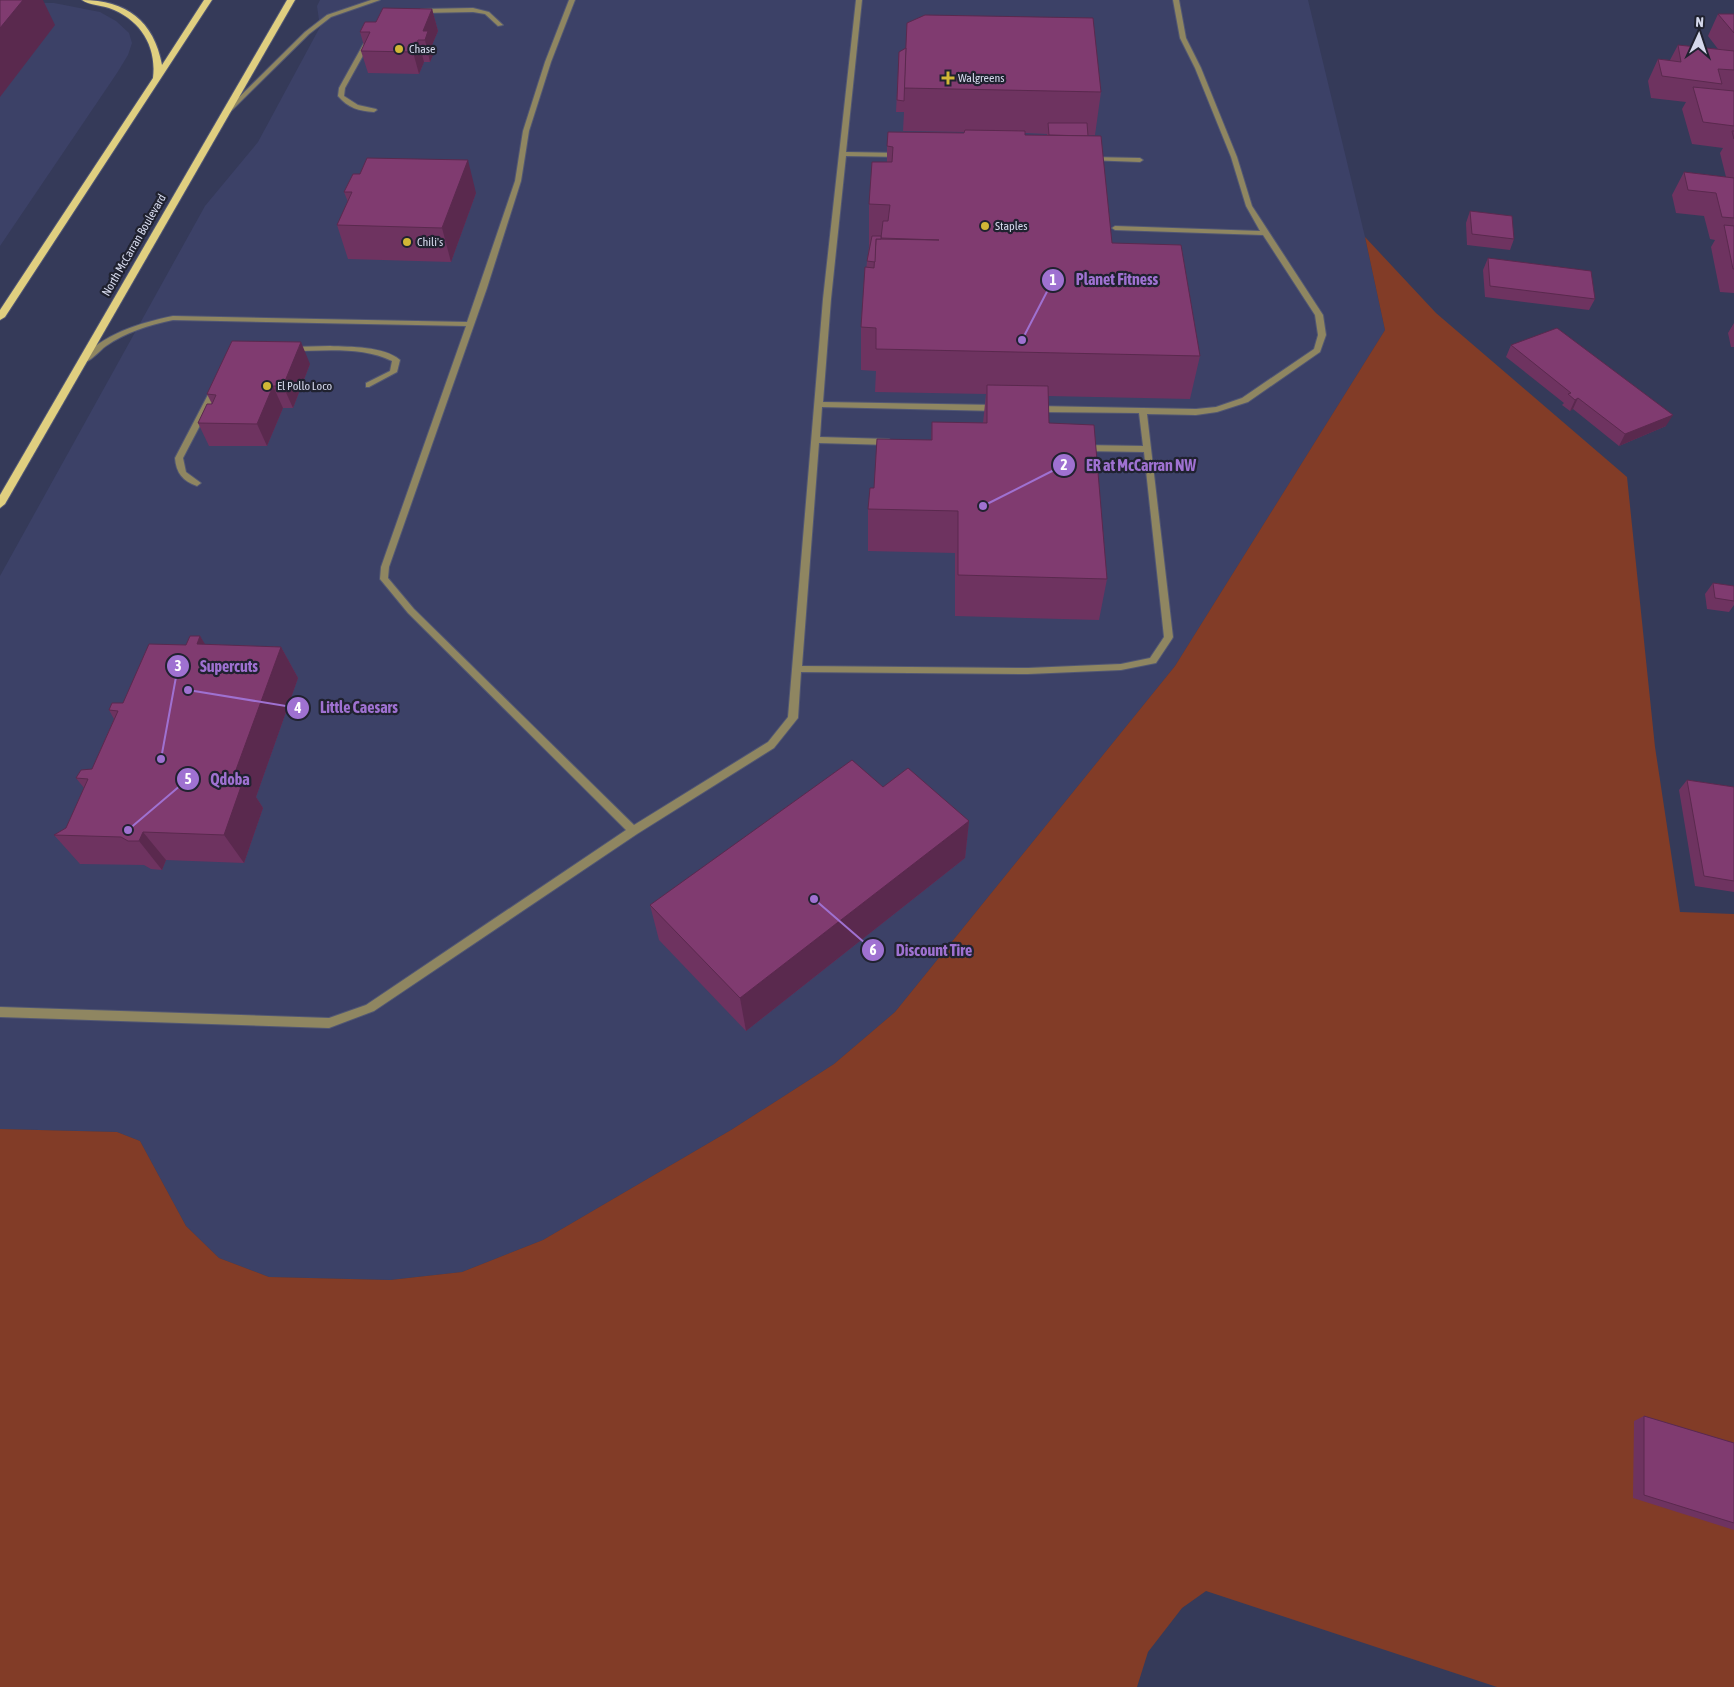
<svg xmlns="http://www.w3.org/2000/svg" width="1734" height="1687" viewBox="0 0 1734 1687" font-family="'Asap Condensed',sans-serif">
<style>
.built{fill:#3c4167}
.green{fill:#823c27}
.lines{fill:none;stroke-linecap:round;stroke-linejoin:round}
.service-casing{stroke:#525773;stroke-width:2}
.primary-casing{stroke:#525773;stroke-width:2}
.service{fill:#8f8661;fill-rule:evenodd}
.primary{fill:#e0cf80;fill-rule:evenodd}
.wall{fill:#6e3360;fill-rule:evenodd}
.shaded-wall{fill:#5a294e}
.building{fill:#803b70;stroke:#5a294e}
.poi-dot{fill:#d1b736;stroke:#202230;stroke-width:2}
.labels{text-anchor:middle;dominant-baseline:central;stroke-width:4.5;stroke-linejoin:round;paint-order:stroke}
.far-poi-label{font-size:12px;fill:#d5d9ec;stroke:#202230;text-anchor:start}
.far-street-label{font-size:12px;fill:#d5d9ec;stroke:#202230}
.leader{fill:none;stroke:#9f71d1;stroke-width:2}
.callout-dot{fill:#9f71d1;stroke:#202230;stroke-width:2}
.mark-label{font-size:15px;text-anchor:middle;font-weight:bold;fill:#fff}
.callout-label{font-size:16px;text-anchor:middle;font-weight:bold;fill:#9f71d1;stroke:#202230;stroke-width:4.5;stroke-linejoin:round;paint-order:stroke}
</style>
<rect width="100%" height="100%" fill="#353a59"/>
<!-- built -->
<g class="built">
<polygon points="320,0 1308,0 1365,237 1385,330 1175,666 895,1012 834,1064 731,1130 543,1240 462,1272 390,1280 269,1277 219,1258 186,1226 140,1141 117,1132 0,1129 0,576 205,206 258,142 320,27 317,6"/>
<polygon points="0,2 54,3 100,12 116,21 129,33 132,43 128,55 117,73 0,246"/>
</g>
<!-- green -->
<polygon class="green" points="1365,237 1436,313 1627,477 1655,747 1680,912 1734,914 1734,1687 1497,1687 1206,1591 1182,1608 1148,1652 1137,1687 0,1687 0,1129 117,1132 140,1141 186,1226 219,1258 269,1277 390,1280 462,1272 543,1240 731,1130 834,1064 895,1012 1175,666 1385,330"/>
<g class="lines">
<!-- service casing -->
<g class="service-casing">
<g id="service">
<polygon points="371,0 380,0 331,17 309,34 227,115 223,115 223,113 305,32 327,15"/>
<path d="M569 0H575L551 62 529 131 521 181 487 288 389 567 388 578 414 609 634 825 768 742 788 717 823 299 856 0H862L846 152 901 153 904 155 901 157 846 156 831 299 823 402 997 405 1001 408 997 411 822 407 820 437 889 439 893 442 889 445 819 443 802 666 1028 668 1121 664 1150 658 1164 637 1144 452 1083 451 1079 448 1083 445 1143 446 1139 413 1037 412 1033 409 1037 406 1196 409 1216 407 1242 398 1314 349 1318 335 1315 315 1263 235 1115 230 1112 228 1115 226 1260 231 1246 206 1231 157 1195 68 1180 38 1173 0H1179L1186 38 1201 68 1237 157 1252 206 1323 315 1326 335 1320 352 1248 402 1217 412 1196 415 1147 414 1173 637 1172 639 1156 663 1121 670 1028 674 801 672 798 718 774 748 637 834 374 1011 329 1028 0 1017V1007L329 1018 366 1005 626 830 408 613 380 579 381 567 466 326 173 320C149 325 126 332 106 346 99 351 89 364 80 363L79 361C103 334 139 323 173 316L467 322 515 181 523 131 545 62Z"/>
<polygon points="473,8 489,12 503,25 498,26 485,14 473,12 421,13 418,11 421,9"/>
<path d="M368 39 371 41 345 88 344 96 358 105 376 109 377 110 374 112C359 111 348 108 338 96L339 88 365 41Z"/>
<polygon points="1090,157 1140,158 1143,160 1140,162 1088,160 1087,159"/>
<path d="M330 346C350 347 384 346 400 360L397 372 369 387H366V383L390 371 392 361C362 346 323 351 290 351L286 349 290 347Z"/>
<path d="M212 387H218L219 389 183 458 186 472 201 483 197 486C183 481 176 473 175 458Z"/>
</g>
</g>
<!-- primary casing -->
<g class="primary-casing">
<g id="primary">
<path d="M82 0C126 0 154 21 162 65L204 0H212L5 317 0 320V310L153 78C157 46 140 19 109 8 100 5 89 5 82 0Z"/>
<polygon points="287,0 295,0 5,504 0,508 0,495"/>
</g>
</g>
<!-- service -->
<use href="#service" class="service"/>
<!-- primary -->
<use href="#primary" class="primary"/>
</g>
<!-- wall -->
<g class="wall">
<polygon points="432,9 438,31 432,45 434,53 430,62 424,62 419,74 368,73 361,51 364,46 360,32 376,22"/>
<polygon points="1718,14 1734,14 1734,293 1720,292 1711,247 1715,240 1710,239 1704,216 1676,213 1672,195 1684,172 1726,177 1720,153 1723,148 1692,144 1682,109 1686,102 1651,98 1648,81 1658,59 1670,60 1678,45 1718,49 1708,36"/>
<path d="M899 52 1101 92 1095 135H1088L1112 243 1200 356 1190 399 1048 396 1049 423 1107 579 1099 620 955 616V553L868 551V509L874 488 931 440 932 422 983 423 986 394 875 392 876 371 861 370V327L867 261 869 247V204L887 162V146L964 133V132L903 131 904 112H896ZM1025 133 1047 134V135H1025Z"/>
<polygon points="344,192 476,193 451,262 348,259 337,225 348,202"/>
<polygon points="1470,211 1514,239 1510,250 1467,245 1466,223"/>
<polygon points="1488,258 1595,299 1589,310 1485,297 1483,270"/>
<polygon points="1734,323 1734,347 1731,347 1728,333"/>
<polygon points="1511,345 1666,426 1619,446 1573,409 1570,411 1562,405 1564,403 1506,357"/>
<polygon points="310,364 293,408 283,408 267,446 209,446 198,423 212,404 207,394"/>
<polygon points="1713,583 1734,586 1734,605 1729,612 1707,609 1705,594"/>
<polygon points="200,636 205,645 281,647 298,678 256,797 263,808 244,863 166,860 162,870 151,869 144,865 80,864 54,835 66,828 84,788 76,778 92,769 114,719 109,710 123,703 186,645"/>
<polygon points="1687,780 1734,787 1734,892 1695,886 1679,790"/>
<polygon points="883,787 969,821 965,858 746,1031 659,940 650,905"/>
<polygon points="1644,1416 1734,1443 1734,1530 1633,1498 1634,1421"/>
</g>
<!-- shaded-wall -->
<g class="shaded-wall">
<polygon points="23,0 43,0 55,25 0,97 0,28"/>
<polygon points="432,9 438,31 432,45 434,53 430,62 423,31"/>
<polygon points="418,40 424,62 419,74 413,52"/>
<polygon points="468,160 476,193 451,262 442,228"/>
<polygon points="301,342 310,364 293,408 283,386"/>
<polygon points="273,386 283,408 267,446 257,424"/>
<polygon points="1578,398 1573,409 1570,411 1575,400"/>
<polygon points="1673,415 1666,426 1619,446 1625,434"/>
<polygon points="200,636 219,667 197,644"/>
<polygon points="281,647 298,678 256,797 263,808 244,863 224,835 233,778"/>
<polygon points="969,821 965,858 746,1031 740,998"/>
<polygon points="143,832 166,860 162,870 139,841"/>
</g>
<!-- building -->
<g class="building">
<polygon points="0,0 23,0 0,28"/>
<polygon points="383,8 432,9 423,31 428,31 425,40 418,40 413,52 361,51 370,32 360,32 365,22 376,22"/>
<polygon points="1718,14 1734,14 1734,33"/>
<polygon points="925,15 1093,18 1101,92 904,88 907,23"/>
<polygon points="1678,45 1734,51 1734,70 1718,69 1722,84 1662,76 1658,59 1681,62"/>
<polygon points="906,48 904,101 897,100 899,52"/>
<polygon points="1693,87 1734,91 1734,126 1703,122"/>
<polygon points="1048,123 1087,123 1088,136 1049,135"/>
<polygon points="965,130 1025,131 1025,135 1101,136 1112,243 1181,245 1200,356 876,349 876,328 861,327 865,267 874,268 876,239 939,240 881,238 883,221 888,221 890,205 869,204 872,162 892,162 893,147 887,146 888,132 964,133"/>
<polygon points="1732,131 1734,131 1734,139"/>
<polygon points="367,158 468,160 442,228 337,225 352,192 344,192 353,174 360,174"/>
<polygon points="1684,172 1734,178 1734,218 1722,217 1716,193 1688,190"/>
<polygon points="1470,211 1512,216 1514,239 1472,234"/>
<polygon points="1724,225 1734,226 1734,269 1733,269"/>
<polygon points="872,236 881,236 881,239 876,239 875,262 867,261"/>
<polygon points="1488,258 1591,271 1595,299 1490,286"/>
<polygon points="1557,328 1673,415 1625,434 1578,398 1575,400 1568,394 1571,393 1511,345"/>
<polygon points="232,341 301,342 283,386 273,386 257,424 198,423 207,404 212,404 216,395 207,394"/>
<polygon points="987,385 1048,386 1049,423 1094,425 1107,579 958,575 958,511 868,509 870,488 874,488 877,439 932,440 932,422 987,423"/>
<polygon points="1713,583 1734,586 1734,601 1715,598"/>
<polygon points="190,636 200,636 197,644 281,647 233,778 244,778 224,835 143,832 139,841 128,841 121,837 54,835 66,828 88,779 76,778 81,770 92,769 118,711 109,710 112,703 123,703 149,644 186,645"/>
<polygon points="852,760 883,787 908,768 969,821 740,998 650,905"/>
<polygon points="1687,780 1734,787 1734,881 1704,876"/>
<polygon points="1644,1416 1734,1443 1734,1523 1644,1495"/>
</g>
<!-- markers -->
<g class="poi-dot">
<circle cx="399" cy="49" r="5"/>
<path d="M945.5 70.5h5v5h5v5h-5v5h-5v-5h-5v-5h5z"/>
<circle cx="985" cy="226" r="5"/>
<circle cx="407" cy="242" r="5"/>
<circle cx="267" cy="386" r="5"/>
</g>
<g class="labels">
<!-- far-poi labels -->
<g class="far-poi-label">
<text x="409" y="49">Chase</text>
<text x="958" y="78">Walgreens</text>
<text x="995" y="226">Staples</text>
<text x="417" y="242">Chili's</text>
<text x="277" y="386">El Pollo Loco</text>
</g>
<!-- far-street labels -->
<g class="far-street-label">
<text transform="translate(134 245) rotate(-60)">North McCarran Boulevard</text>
</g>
</g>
<!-- callouts -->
<path class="leader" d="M1022 340L1053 280M983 506L1064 465M161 759L178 666M188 690L298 708M128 830L188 779M814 899L873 950"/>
<g class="callout-dot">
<circle cx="1022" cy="340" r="5"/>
<circle cx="983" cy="506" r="5"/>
<circle cx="161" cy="759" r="5"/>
<circle cx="188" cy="690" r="5"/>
<circle cx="128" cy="830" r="5"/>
<circle cx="814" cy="899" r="5"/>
<circle cx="1053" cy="280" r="12"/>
<circle cx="1064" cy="465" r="12"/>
<circle cx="178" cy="666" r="12"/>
<circle cx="298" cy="708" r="12"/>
<circle cx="188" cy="779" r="12"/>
<circle cx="873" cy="950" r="12"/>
</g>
<g class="mark-label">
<text x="1053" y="285">1</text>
<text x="1064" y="470">2</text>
<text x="178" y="671">3</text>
<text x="298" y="713">4</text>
<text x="188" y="784">5</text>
<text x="873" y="955">6</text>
</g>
<g class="callout-label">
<text x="1117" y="285">Planet Fitness</text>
<text x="1141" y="471">ER at McCarran NW</text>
<text x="229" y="672">Supercuts</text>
<text x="359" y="713">Little Caesars</text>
<text x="230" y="785">Qdoba</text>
<text x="934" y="956">Discount Tire</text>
</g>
<!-- north arrow -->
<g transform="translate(1699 35) rotate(3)" stroke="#202230" stroke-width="4" paint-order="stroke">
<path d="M0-4L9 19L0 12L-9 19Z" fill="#d5d9ec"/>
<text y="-8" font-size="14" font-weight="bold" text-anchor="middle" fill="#d5d9ec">N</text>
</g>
</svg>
